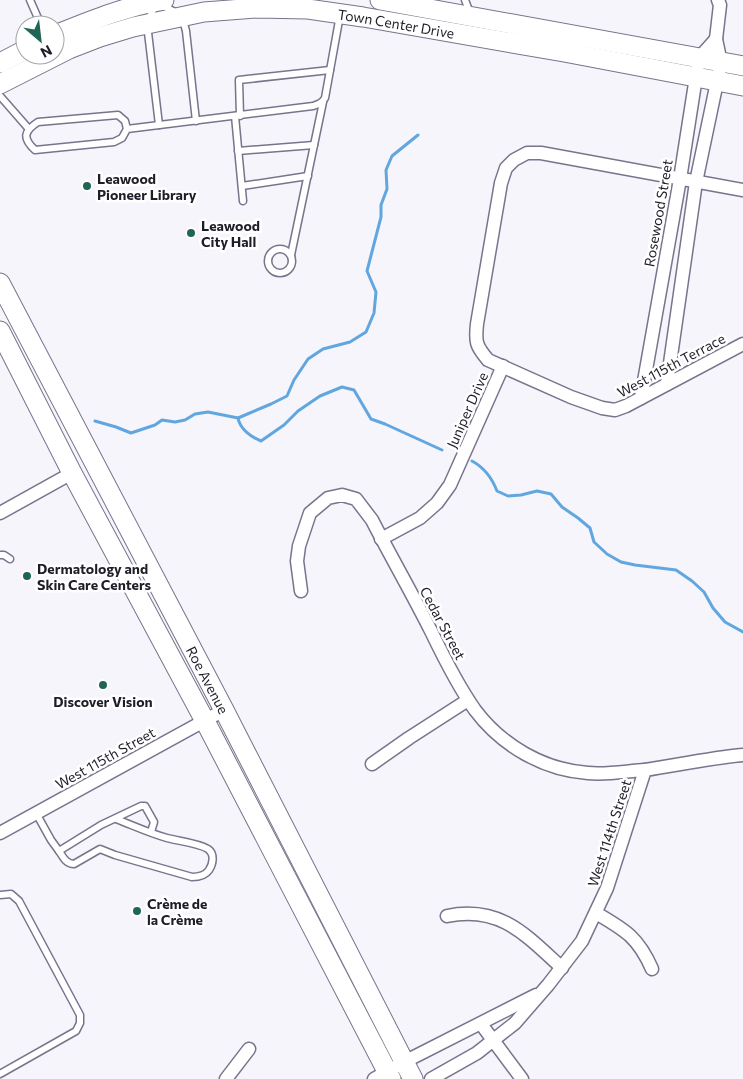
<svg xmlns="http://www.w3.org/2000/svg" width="743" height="1079" viewBox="0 0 743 1079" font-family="Commissioner,sans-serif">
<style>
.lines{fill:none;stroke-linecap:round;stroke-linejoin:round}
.stream{stroke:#61a6df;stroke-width:3}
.lane-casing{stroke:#77748c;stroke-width:9}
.street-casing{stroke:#77748c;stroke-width:15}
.secondary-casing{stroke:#77748c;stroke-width:21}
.lane{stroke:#fff;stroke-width:6}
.street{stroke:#fff;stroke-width:12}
.secondary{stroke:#fff;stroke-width:19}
.poi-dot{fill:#206556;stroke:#fff;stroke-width:2}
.labels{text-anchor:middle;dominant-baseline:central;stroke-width:5;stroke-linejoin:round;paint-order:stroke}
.street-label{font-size:14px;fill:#1f1e28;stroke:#fff}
.poi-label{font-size:14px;font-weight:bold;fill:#1f1e28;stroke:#fff;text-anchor:start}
</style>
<rect width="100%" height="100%" fill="#f6f5fb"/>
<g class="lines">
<!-- stream -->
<g class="stream">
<path d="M238 418C240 429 251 437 261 441L284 425 298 411 320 396 342 387 354 390 371 419 385 424 442 450"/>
<polyline points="95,421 116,427 131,433 155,425 162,420 175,422 185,420 195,414 208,412 238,418 271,404 287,396 294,380 308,359 323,349 350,342 366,332 374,313 376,292 367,271 381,217 381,205 387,189 386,170 392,156 418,135"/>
<path d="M472 461C485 468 492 478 497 491L508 496 521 495 537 491 551 494 562 507 578 518 590 528 594 542 607 554 621 562 635 565 676 570 692 581 704 592 713 608 725 622 743 632"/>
</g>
<!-- lane casing -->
<g class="lane-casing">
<g id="lane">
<polyline points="30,0 41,25"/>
<polyline points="465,0 470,13"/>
<polyline points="160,4 182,16 186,31 196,121"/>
<polyline points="155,5 147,24 159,125"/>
<polyline points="0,96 28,128"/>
<polyline points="235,116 243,201"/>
<polyline points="240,116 239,80 330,70"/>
<path d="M127 129 122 138 114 142 35 150C22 138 24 131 38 122L118 115 125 121 127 129 313 106C319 104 322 103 325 98L340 15"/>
<polyline points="238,151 314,145"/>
<polyline points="242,186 308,176"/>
<circle cx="280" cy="261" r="12"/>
<polyline points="291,255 323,102"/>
<polyline points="0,555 4,555 10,559"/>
<polyline points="36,813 51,840 59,851"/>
<path d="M116 819C132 825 149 833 167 838 178 841 198 843 208 849 215 854 213 864 209 870 205 876 199 877 192 877L115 855 100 849 74 864C66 864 63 857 59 851L101 825 141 806H145L154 822 151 832"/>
<polyline points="0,895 11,894 19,901 80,1015 80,1023 76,1031 0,1074"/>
</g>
</g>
<!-- street casing -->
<g class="street-casing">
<g id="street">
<path d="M743 190 541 153H527L514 160 506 168 501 183 477 324C475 342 476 346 488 360L571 397 602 408 615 410 626 406 743 344"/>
<polyline points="667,384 696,182 721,63 716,39 720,5 718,0"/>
<polyline points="641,398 680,179 699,58 716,39"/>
<polyline points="0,513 72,473"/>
<polyline points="381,539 420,518 437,503 450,485 503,366"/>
<path d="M301 591 297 561 299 546 310 513 328 498 342 495 356 499 372 520C391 557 412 593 431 631 444 658 458 686 475 710 502 746 544 770 588 773 607 775 627 771 645 770"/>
<polyline points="372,764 409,738 468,700"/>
<polyline points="0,833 224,710"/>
<path d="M596 913C625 930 638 937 652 969"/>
<path d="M447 916C500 905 526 935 562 968"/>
<polyline points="481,1024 522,1079"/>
<polyline points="226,1079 249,1049"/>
<polyline points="374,1079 404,1062 536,995"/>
<path d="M431 1079 477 1053 515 1023 548 985 582 941 607 888 645 770C678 765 710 758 743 755"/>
</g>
</g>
<!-- secondary casing -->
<g class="secondary-casing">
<g id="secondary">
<polyline points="380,0 743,66"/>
<path d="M55 35C90 21 126 6 164 0"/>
<polyline points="0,63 25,50"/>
<path id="s1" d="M0 84 69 49 100 37 133 27 204 12 256 8 308 9 363 17 564 52 743 86"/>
<path id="s2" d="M0 283 224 710 413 1079"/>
<polyline points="0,331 72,473 205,721 391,1079"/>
</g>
</g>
<!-- lane -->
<use href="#lane" class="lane"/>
<!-- street -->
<use href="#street" class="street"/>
<!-- secondary -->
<use href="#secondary" class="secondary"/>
</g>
<!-- markers -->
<g class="poi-dot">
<circle cx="87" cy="186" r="5"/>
<circle cx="191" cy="233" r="5"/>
<circle cx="27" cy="576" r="5"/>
<circle cx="103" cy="685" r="5"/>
<circle cx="137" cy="911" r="5"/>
</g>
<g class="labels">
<!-- street labels -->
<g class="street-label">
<text stroke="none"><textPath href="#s1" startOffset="411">Town Center Drive</textPath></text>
<text transform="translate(658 213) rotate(-80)">Rosewood Street</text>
<text transform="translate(671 365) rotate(-28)">West 115th Terrace</text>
<text transform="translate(467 410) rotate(-66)">Juniper Drive</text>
<text transform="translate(443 623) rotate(62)">Cedar Street</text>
<text stroke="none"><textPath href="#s2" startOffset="448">Roe Avenue</textPath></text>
<text transform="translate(105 758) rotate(-29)">West 115th Street</text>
<text transform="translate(609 833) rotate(-72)">West 114th Street</text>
</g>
<!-- poi labels -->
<g class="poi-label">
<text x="97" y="178">Leawood<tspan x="97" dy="16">Pioneer Library</tspan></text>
<text x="201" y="225">Leawood<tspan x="201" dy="16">City Hall</tspan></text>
<text x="37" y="568">Dermatology and<tspan x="37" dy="16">Skin Care Centers</tspan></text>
<text x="103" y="701" text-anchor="middle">Discover Vision</text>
<text x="147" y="903">Crème de<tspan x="147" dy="16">la Crème</tspan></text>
</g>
</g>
<!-- north arrow -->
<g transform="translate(40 40) rotate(152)"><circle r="24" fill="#ffffff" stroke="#a5a5a9"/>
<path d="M0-4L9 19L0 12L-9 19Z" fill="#206556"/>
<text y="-8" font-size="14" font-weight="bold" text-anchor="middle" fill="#1f1e28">N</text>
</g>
</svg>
